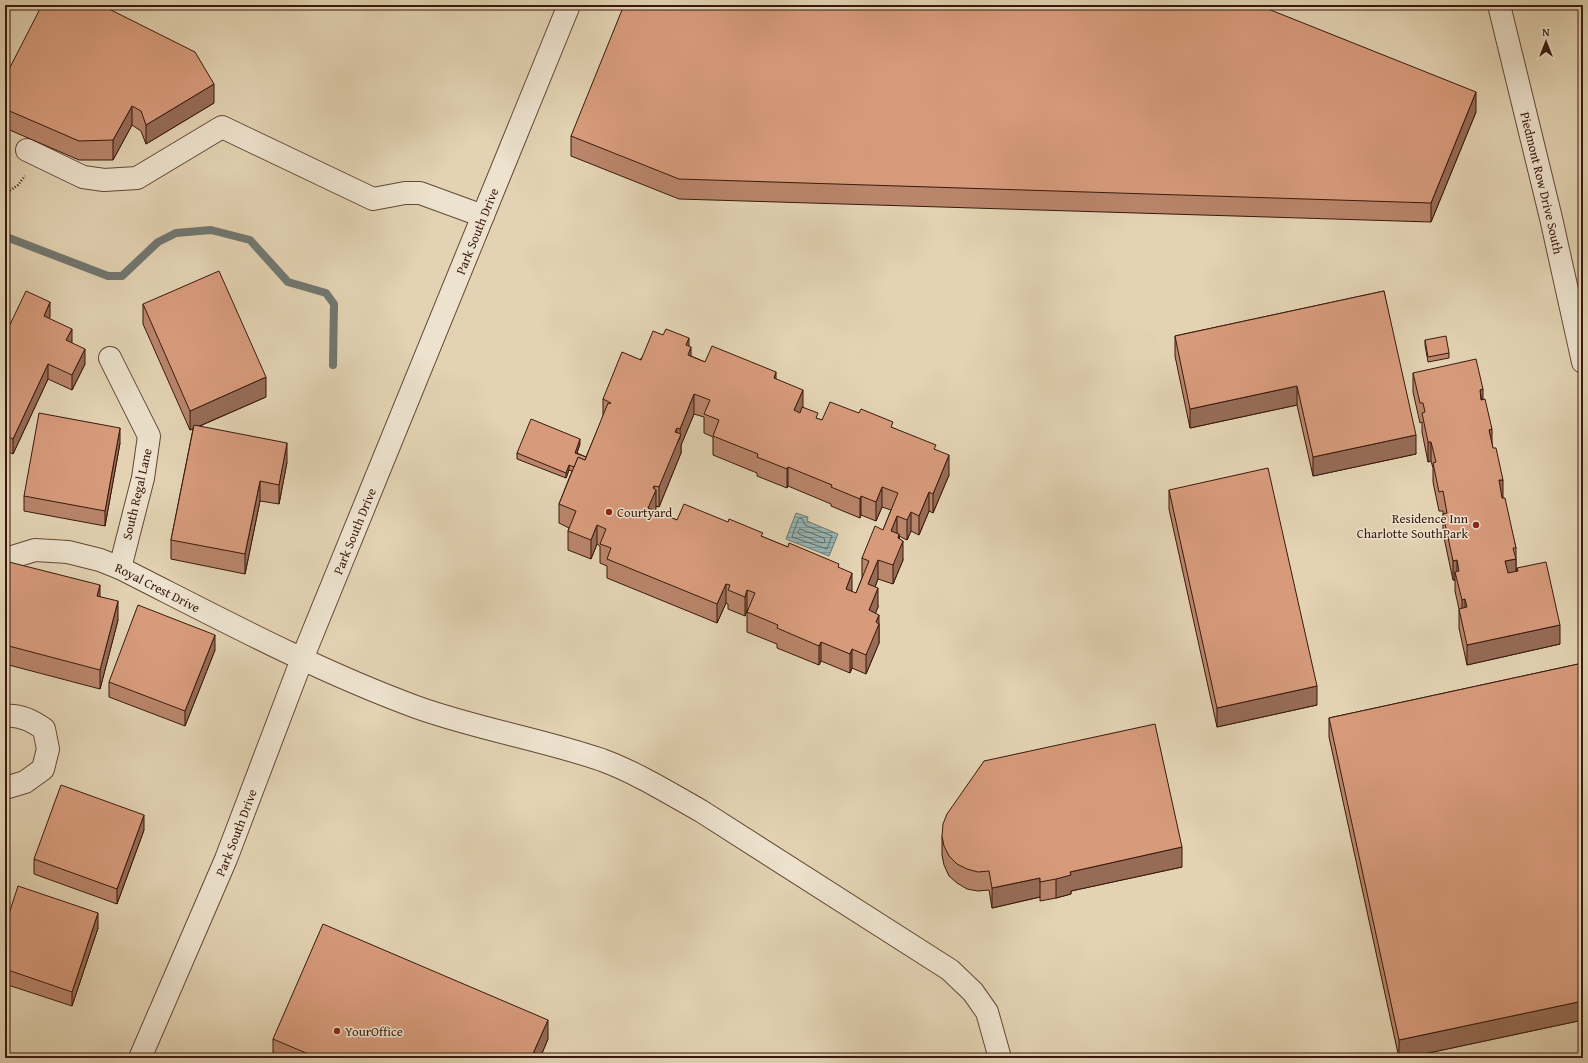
<svg xmlns="http://www.w3.org/2000/svg" width="1588" height="1063" viewBox="0 0 1588 1063" font-family="'Gentium Book Plus',serif">
<style>
.water{fill:url(#water-rules);stroke:#717771}
.lines{fill:none;stroke-linecap:round;stroke-linejoin:round}
.shore{stroke:#686860;stroke-width:1}
.stream{stroke:#717771;stroke-width:8}
.minor-casing{stroke:#644836;stroke-width:24}
.path{stroke:#39190c;stroke-width:2.5;stroke-dasharray:1 2;stroke-linecap:butt}
.minor{stroke:#ede2ce;stroke-width:22}
.wall{fill:#b9856b;stroke:#39190c;fill-rule:evenodd}
.shaded-wall{fill:#966c57;stroke:#39190c}
.building{fill:#d79b7c;stroke:#39190c;fill-rule:evenodd}
.poi-dot{fill:#8f2418;stroke:#ede2ce;stroke-width:1.5}
.labels{text-anchor:middle;dominant-baseline:central;stroke-width:3;stroke-linejoin:round;paint-order:stroke}
.street-label{font-size:13px;fill:#39190c;stroke:#ede2ce}
.poi-label{font-size:13px;fill:#39190c;stroke:#ede2ce;text-anchor:start}
</style>
<defs>
<pattern id="water-rules" width="6" height="5" patternUnits="userSpaceOnUse"><rect width="6" height="5" fill="#97b6b5"/><path d="M0 2.5h6" fill="none" stroke="#7c9392"/></pattern>
</defs>
<rect width="100%" height="100%" fill="#e3d3b3"/>
<filter id="stains"><feTurbulence type="fractalNoise" baseFrequency=".005" numOctaves="4"/><feColorMatrix values="0 0 0 0 .2 0 0 0 0 .09 0 0 0 0 .02 0 0 0 .5 -.17"/></filter>
<radialGradient id="worn" r=".72"><stop offset=".6" stop-color="#630" stop-opacity="0"/><stop offset="1" stop-color="#630" stop-opacity=".3"/></radialGradient>
<!-- water -->
<polygon class="water" points="796,513 808,517 807,521 838,534 829,556 786,539"/>
<g class="lines">
<!-- shore -->
<g class="shore">
<polygon points="800,518 802,519 805,525 832,536 827,549 792,537 798,520"/>
<polygon points="800,529 824,538 825,542 822,543 799,534 798,532"/>
</g>
<!-- stream -->
<polyline class="stream" points="5,235 9,238 108,276 122,276 158,242 176,233 211,230 250,240 288,282 326,293 334,304 333,365"/>
<!-- minor casing -->
<g class="minor-casing">
<g id="minor">
<path id="s1" d="M1499 5 1551 218 1583 362"/>
<polyline points="27,150 83,177 104,180 137,178 222,127 373,199 405,193 420,193 483,216"/>
<polyline points="110,358 149,436 143,478 120,568"/>
<path id="s2" d="M5 561 9 558 35 550 68 552 100 560 120 568C217 617 313 669 416 707 477 729 541 739 602 760 637 773 669 793 701 811L950 970 973 992 987 1012 1000 1058"/>
<path d="M5 716C19 714 33 721 44 729L48 749 43 769 25 782 5 788"/>
<path id="s3" d="M140 1058 226 859 302 659 569 5"/>
</g>
</g>
<!-- path -->
<polyline class="path" points="5,194 18,185 25,176"/>
<!-- minor -->
<use href="#minor" class="minor"/>
</g>
<!-- wall -->
<g class="wall">
<polygon points="5,77 214,103 146,144 141,131 132,125 113,160 79,160 5,128"/>
<polygon points="1476,112 1431,222 679,199 571,156 571,136"/>
<polygon points="1384,291 1416,454 1313,476 1297,405 1190,428 1175,356 1175,336"/>
<polygon points="143,304 266,397 200,426 287,462 279,504 260,501 245,574 171,559 171,540 193,429 190,430 143,324"/>
<polygon points="50,317 49,318 72,343 85,364 72,390 48,379 13,454 5,450 5,335"/>
<path d="M663 335 689 346 691 356 705 362 776 379 803 407 818 419 822 420 893 428 936 450 949 475 933 513 929 511 919 535 911 531 907 540 899 536 903 560 893 584 878 579 875 587 878 607 875 613 879 624V643L866 674 852 668 850 673 821 661 819 665 777 648V644L747 632V612L748 610H747L745 616 728 609V604L726 603 717 623 607 578V566L600 563V546L597 544 591 559 568 550V531L569 528 559 523V504L572 471 569 470 566 478 517 459V453L580 444 577 453 586 457 603 417V399ZM694 414 704 417V433L713 437V455L757 473V476L787 488 788 486 831 504V506L860 518 861 515 876 521 882 507 891 510 883 530 862 558V578L856 593 852 592 839 568 763 537 677 520 655 511 656 506 659 507 681 453V445Z"/>
<polygon points="1425,340 1449,353 1449,358 1428,362 1425,345"/>
<polygon points="1413,373 1483,399 1503,498 1516,548 1516,571 1517,571 1517,568 1560,644 1467,665 1459,628 1459,609 1455,591 1455,580 1453,580 1443,533 1443,511 1439,511 1433,482 1433,468 1431,461 1428,462 1422,432 1422,422 1420,423 1413,392"/>
<polygon points="120,443 105,526 24,511 24,496"/>
<polygon points="1169,490 1317,705 1217,727 1169,509"/>
<polygon points="5,579 100,596 118,620 100,689 5,664"/>
<polygon points="215,650 185,726 109,697 109,682"/>
<polygon points="1583,663 1583,1020 1405,1058 1399,1058 1329,737 1329,718"/>
<polygon points="144,830 117,904 34,874 34,859"/>
<polygon points="942,836 1182,867 1071,891 1071,894 1056,898 1040,901 1040,897 992,908 989,890 978,891 967,889 957,883 949,876 944,865 942,855"/>
<polygon points="5,926 98,928 72,1006 5,984"/>
<polygon points="273,1039 548,1039 540,1058 273,1058"/>
</g>
<!-- shaded-wall -->
<g class="shaded-wall">
<polygon points="214,84 214,103 146,144 146,125"/>
<polygon points="1476,92 1476,112 1431,222 1431,203"/>
<polygon points="132,106 132,125 113,160 113,140"/>
<polygon points="50,302 50,317 44,331 44,316"/>
<polygon points="72,329 72,344 66,340"/>
<polygon points="689,338 689,352 691,347 691,366 688,374 686,345"/>
<polygon points="85,349 85,364 72,390 72,375"/>
<polygon points="48,364 48,379 13,454 13,439"/>
<polygon points="776,372 776,392 774,378"/>
<polygon points="266,377 266,397 190,430 190,411"/>
<polygon points="1297,386 1297,405 1190,428 1190,409"/>
<polygon points="1483,389 1483,408 1480,390"/>
<polygon points="803,390 803,409 794,429 794,410"/>
<polygon points="694,394 694,414 681,445 681,453 659,507 659,487 675,432 677,428 677,444 680,438 680,429"/>
<polygon points="120,428 120,443 105,526 105,511"/>
<polygon points="1492,429 1492,448 1489,430"/>
<polygon points="1416,435 1416,454 1313,476 1313,457"/>
<polygon points="580,439 580,444 575,458 575,453"/>
<polygon points="1428,442 1431,442 1431,461 1428,462"/>
<polygon points="287,443 287,462 279,504 279,485"/>
<polygon points="949,455 949,475 933,513 933,494"/>
<polygon points="569,465 569,470 566,478 566,473"/>
<polygon points="788,467 788,486 787,488 787,469"/>
<polygon points="1499,480 1503,480 1503,499 1499,500"/>
<polygon points="260,481 260,501 245,574 245,554"/>
<polygon points="654,486 654,495 656,490 656,509 648,527 648,508"/>
<polygon points="882,487 882,507 876,521 876,502"/>
<polygon points="929,492 929,511 919,535 919,516"/>
<polygon points="861,496 861,515 860,518 860,499"/>
<polygon points="911,512 911,531 907,540 907,520"/>
<polygon points="897,516 897,535 891,531"/>
<polygon points="597,525 597,544 591,559 591,540"/>
<polygon points="899,534 899,549 903,541 903,560 893,584 893,565 898,538"/>
<polygon points="1516,559 1516,578 1505,580 1505,561"/>
<polygon points="878,560 878,579 868,603 868,584"/>
<polygon points="1457,560 1457,577 1455,572 1455,580 1453,580 1453,561"/>
<polygon points="852,573 852,592 846,589"/>
<polygon points="726,584 726,603 717,623 717,604"/>
<polygon points="100,585 100,604 97,596"/>
<polygon points="878,588 878,607 869,630 869,610"/>
<polygon points="747,590 747,610 745,616 745,597"/>
<polygon points="1465,599 1465,618 1462,619 1462,600"/>
<polygon points="118,601 118,620 100,689 100,670"/>
<polygon points="879,615 879,643 866,674 866,655 876,622"/>
<polygon points="1560,625 1560,644 1467,665 1467,645"/>
<polygon points="215,635 215,650 185,726 185,711"/>
<polygon points="821,642 821,661 819,665 819,646"/>
<polygon points="852,649 852,668 850,673 850,654"/>
<polygon points="1317,686 1317,705 1217,727 1217,708"/>
<polygon points="144,815 144,830 117,904 117,889"/>
<polygon points="1182,847 1182,867 1071,891 1071,894 1056,898 1056,879 1070,872"/>
<polygon points="1040,878 1040,897 992,908 992,888"/>
<polygon points="98,913 98,928 72,1006 72,992"/>
<polygon points="1583,1001 1583,1020 1405,1058 1399,1058 1399,1040"/>
<polygon points="548,1020 548,1039 540,1058 531,1058"/>
</g>
<!-- building -->
<g class="building">
<polygon points="42,5 101,5 195,52 214,84 146,125 141,111 132,106 113,140 79,141 5,109 5,77"/>
<polygon points="624,5 1258,5 1476,92 1431,203 679,179 571,136"/>
<polygon points="219,271 266,377 190,411 143,304"/>
<polygon points="26,291 50,302 44,316 72,329 66,340 85,349 72,375 48,364 13,439 5,435 5,335"/>
<polygon points="1384,291 1416,435 1313,457 1297,386 1190,409 1175,336"/>
<path d="M666 329 689 338 686 345 691 347 688 355 705 362 712 346 776 372 774 378 803 390 794 410 800 413 802 407 818 413 816 418 822 420 830 402 859 413 861 409 893 422 891 427 936 445 934 449 949 455 933 494 929 492 919 516 911 512 907 520 897 516 891 531 899 534 898 538 903 541 893 565 878 560 868 584 878 588 869 610 879 615 876 622 879 624 866 655 852 649 850 654 821 642 819 646 777 628 778 625 747 612 755 593 747 590 745 597 728 590 730 585 726 584 717 604 607 559 611 548 600 544 606 529 597 525 591 540 568 531 576 511 559 504 578 457 585 460 608 403 610 404 611 403 603 399 622 352 641 360 653 331 663 335ZM694 394 710 400 704 414 719 420 713 436 758 454 757 457 787 469 788 467 832 485 831 487 860 499 861 496 876 502 882 487 898 493 883 530 875 526 862 558 869 561 856 593 846 589 852 573 838 567 839 564 789 543 788 547 761 536 763 533 729 519 728 522 684 504 677 520 648 508 656 490 653 488 654 486 659 487 681 434 675 432 677 428 680 429Z"/>
<polygon points="1446,336 1449,353 1428,357 1425,340"/>
<polygon points="1476,359 1483,389 1480,390 1481,400 1485,399 1492,429 1489,430 1493,448 1496,448 1503,480 1499,480 1502,498 1505,498 1516,548 1513,548 1516,559 1505,561 1508,573 1518,571 1517,568 1546,562 1560,625 1467,645 1459,609 1467,607 1465,599 1462,600 1455,572 1459,571 1457,560 1453,561 1443,514 1447,513 1443,491 1439,492 1433,463 1436,462 1431,442 1428,442 1422,413 1425,412 1423,403 1420,403 1413,373"/>
<polygon points="39,413 120,428 105,511 24,496"/>
<polygon points="531,419 580,439 575,453 586,457 585,460 578,457 574,467 569,465 566,473 517,453"/>
<polygon points="194,425 287,443 279,485 260,481 245,554 171,540"/>
<polygon points="1268,468 1317,686 1217,708 1169,490"/>
<polygon points="9,562 100,585 97,596 118,601 100,670 5,645 5,579"/>
<polygon points="138,605 215,635 185,711 109,682"/>
<polygon points="1583,663 1583,1001 1399,1040 1329,718"/>
<polygon points="1155,724 1182,847 1070,872 1071,875 1056,879 1040,882 1040,878 992,888 989,871 978,872 967,869 957,864 949,856 944,846 942,836 943,824 947,814 984,761"/>
<polygon points="61,785 144,815 117,889 34,859"/>
<polygon points="18,886 98,913 72,992 5,969 5,926"/>
<polygon points="323,924 548,1020 531,1058 318,1058 273,1039"/>
</g>
<!-- markers -->
<g class="poi-dot">
<circle cx="609" cy="512" r="4"/>
<circle cx="1476" cy="525" r="4"/>
<circle cx="337" cy="1031" r="4"/>
</g>
<g class="labels">
<!-- street labels -->
<g class="street-label">
<text stroke="none"><textPath href="#s1" startOffset="183">Piedmont Row Drive South</textPath></text>
<text stroke="none"><textPath href="#s3" startOffset="893">Park South Drive</textPath></text>
<text transform="translate(137 494) rotate(-77)">South Regal Lane</text>
<text stroke="none"><textPath href="#s3" startOffset="569">Park South Drive</textPath></text>
<text stroke="none"><textPath href="#s2" startOffset="162">Royal Crest Drive</textPath></text>
<text stroke="none"><textPath href="#s3" startOffset="245">Park South Drive</textPath></text>
</g>
<!-- poi labels -->
<g class="poi-label">
<text x="617" y="512">Courtyard</text>
<text x="1468" y="518" text-anchor="end">Residence Inn<tspan x="1468" dy="15">Charlotte SouthPark</tspan></text>
<text x="345" y="1031">YourOffice</text>
</g>
</g>
<!-- margin -->
<rect width="1588" height="1063" fill="none" stroke="#e3d3b3" stroke-width="20"/>
<rect x="6" y="6" width="1576" height="1051" fill="none" stroke="#39190c" stroke-width="2"/>
<rect x="10" y="10" width="1568" height="1043" fill="none" stroke="#39190c"/>
<!-- north arrow -->
<g transform="translate(1546 42)" stroke="#ede2ce" stroke-width="3" paint-order="stroke">
<path d="M0-3L7 15L0 10L-7 15Z" fill="#39190c"/>
<text y="-6" font-size="11" font-weight="bold" text-anchor="middle" fill="#39190c">N</text>
</g>
<rect width="100%" height="100%" filter="url(#stains)"/>
<rect width="100%" height="100%" fill="url(#worn)"/>
</svg>
